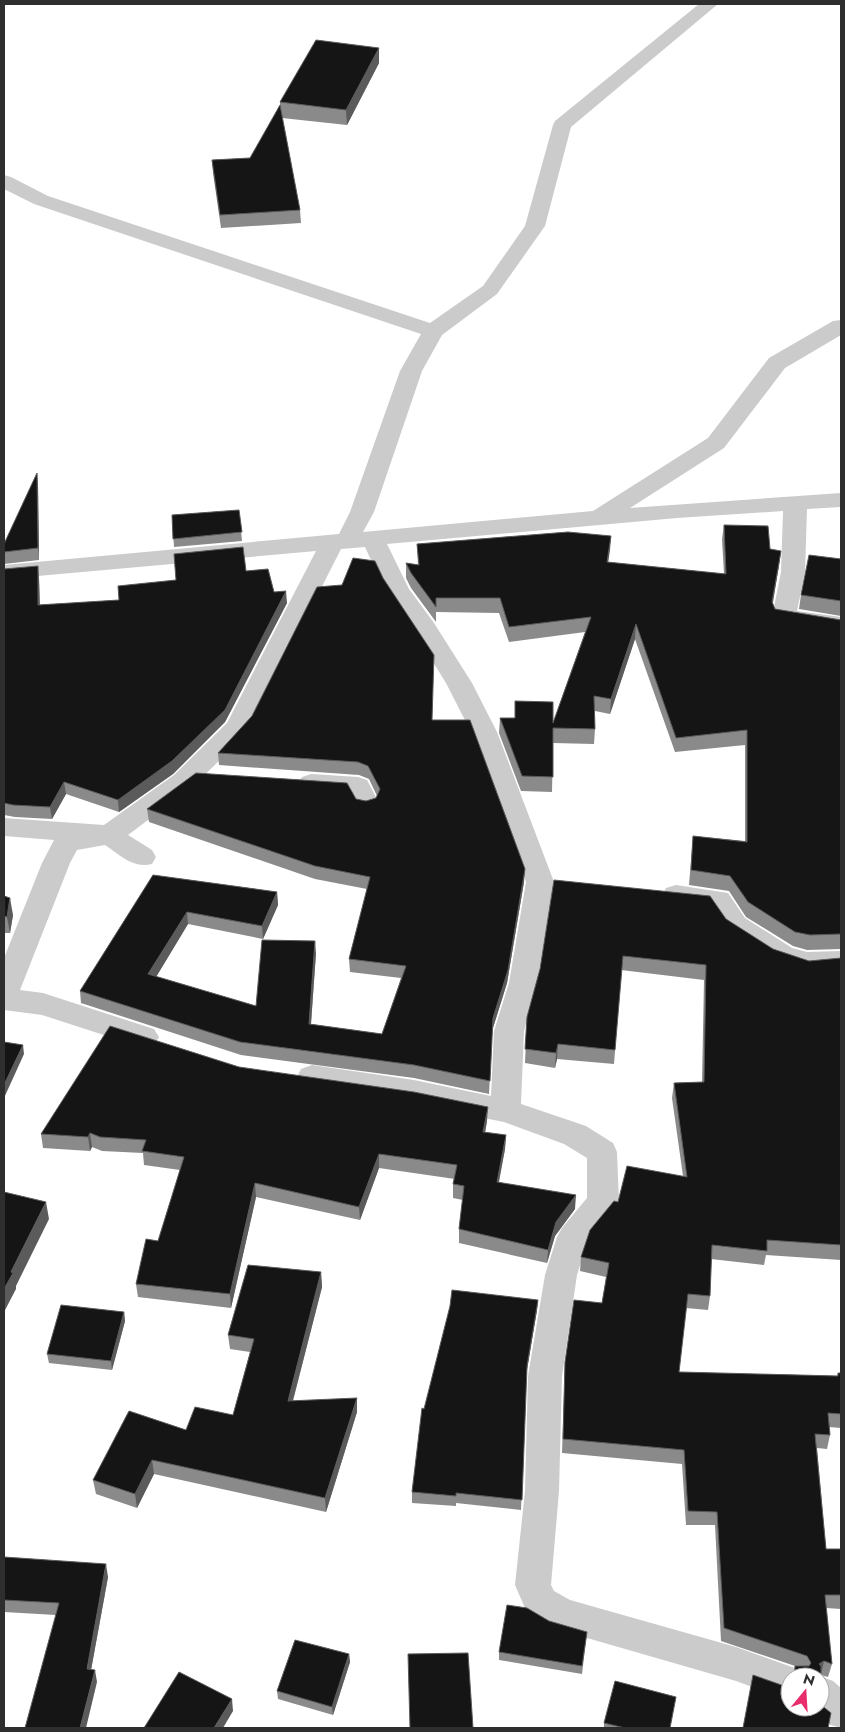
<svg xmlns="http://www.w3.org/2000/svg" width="845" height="1732" viewBox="0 0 845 1732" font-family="Jost,sans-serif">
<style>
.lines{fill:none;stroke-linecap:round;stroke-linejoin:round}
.street{fill:#cbcbcb;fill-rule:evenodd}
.wall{fill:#8a8a8a}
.shaded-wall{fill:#5b5b5b}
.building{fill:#151515;stroke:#5b5b5b}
</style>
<rect width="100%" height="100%" fill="#fff"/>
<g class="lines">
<!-- street -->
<g class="street">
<path d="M699 4H718L571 127 545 226 497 294 442 335 422 371 374 512 363 532 593 511 708 438 769 358 833 321 841 320V335L785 368 724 448 630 508 841 493V507L807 509 805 572 797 611 841 617V633L784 625 775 623 772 617 781 572 783 511 677 518 387 544 409 589 434 623 472 683 497 732 554 882 537 983 524 1031 521 1104 586 1126 613 1143 617 1152 619 1202 614 1211 587 1243 577 1275 562 1376 559 1491 551 1585 554 1591 570 1600 736 1647 803 1671 806 1677H790V1701L736 1681 549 1627 528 1615 515 1585 525 1491 528 1376 545 1275 557 1237 562 1228 587 1198V1158L564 1144 504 1122 414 1104 312 1089 301 1085 297 1077 301 1069 312 1065 414 1080 491 1096 494 1031 509 983 526 882 471 732 446 683 415 633 385 590 365 547 341 549 247 734 192 787 128 835 152 850 156 857 152 864C133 869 120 855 105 845L77 850 70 863 20 990 43 993 154 1029 159 1037 154 1045 144 1048 42 1015 4 1010V958L42 863 54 840 4 836V818L104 825 174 775 227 723 316 551 4 579V565L339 534 350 512 400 371 421 334 34 204 4 189V175L11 177 48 196 430 323 483 286 525 226 553 125 555 121Z"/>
<polygon points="311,774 358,777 367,780 379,803 375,810 366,812 357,810 349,794 311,792 302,789 298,783 302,777"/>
<polygon points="676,885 728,893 745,918 792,948 807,952 841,951 841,971 807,974 772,962 725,932 709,909 666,902 662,895 666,888"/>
<polygon points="820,1676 833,1681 841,1688 841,1728 828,1724 807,1707 820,1707 820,1677 818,1677"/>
</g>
</g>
<!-- wall -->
<g class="wall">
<polygon points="379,63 347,125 282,118 300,210 301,223 221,228 213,173 212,160 250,158 280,107 280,102"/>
<polygon points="37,473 38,485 39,560 4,564 4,544"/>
<polygon points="239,510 242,541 174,547 172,515"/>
<polygon points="724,525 770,549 781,551 773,603 775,609 841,620 841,949 807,950 793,946 746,917 729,891 689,885 693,836 745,841 745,745 675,752 635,639 610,714 595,711 595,729 594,744 553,743 552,792 521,791 499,733 500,718 553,723 585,632 509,642 499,613 436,612 436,622 411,588 406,578 406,563 418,565 417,544 611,536 608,562 724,574 722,539"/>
<polygon points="841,559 841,616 799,609 801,595"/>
<polygon points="4,569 39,578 40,605 119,600 176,580 246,571 287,603 225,722 173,774 119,812 66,794 52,819 15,817 4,815"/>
<polygon points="433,720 524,882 507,983 492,1031 489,1094 414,1078 241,1055 81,1003 80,991 153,875 277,892 278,905 263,939 188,924 156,977 256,1006 316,953 311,1024 382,1034 401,978 350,972 349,959 367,889 315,879 149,822 147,809 356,799 366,801 376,798 377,796 369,779 359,775 219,765 218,753"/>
<polygon points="4,896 13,915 10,933 4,933"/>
<polygon points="726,919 773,949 809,961 841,958 841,1260 766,1255 764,1265 711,1259 710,1296 708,1310 686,1308 679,1372 837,1376 838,1373 841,1373 841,1428 829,1427 830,1435 827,1449 817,1448 826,1549 841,1549 841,1609 826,1608 832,1664 828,1677 821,1675 821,1692 820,1698 820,1677 792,1677 795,1666 721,1641 715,1525 686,1525 682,1464 562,1453 565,1362 602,1303 606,1277 580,1271 581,1257 618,1202 683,1176 672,1098 674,1083 702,1082 704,980 621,970 614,1064 557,1059 555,1068 525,1063 527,1017 540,969"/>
<polygon points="239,1067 487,1121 485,1132 506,1135 505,1149 499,1182 575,1209 555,1236 547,1263 459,1243 459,1229 463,1200 453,1198 453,1184 455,1179 379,1168 360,1220 256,1197 231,1308 138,1297 136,1284 158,1241 180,1170 144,1165 143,1153 102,1151 92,1147 90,1151 43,1148 41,1134"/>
<polygon points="321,1272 322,1287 293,1401 357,1412 326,1512 154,1474 137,1508 96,1494 93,1480 186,1430 233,1415 250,1352 230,1349 228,1335"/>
<polygon points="538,1300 537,1310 526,1375 521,1510 456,1503 456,1506 412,1503 412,1492 424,1409"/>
<polygon points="124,1312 125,1321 112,1370 49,1363 47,1354"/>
<polygon points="4,1557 108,1577 91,1670 97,1682 56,1615 4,1612"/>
<polygon points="549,1621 587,1632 582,1674 499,1660 499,1652"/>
<polygon points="349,1654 350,1662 333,1715 278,1699 277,1691"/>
<polygon points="604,1723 670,1728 604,1728"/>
</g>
<!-- shaded-wall -->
<g class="shaded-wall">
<polygon points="379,48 379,63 347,125 346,110"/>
<polygon points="37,473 38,485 39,560 38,548"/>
<polygon points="611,536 610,550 606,576 607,562"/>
<polygon points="781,551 779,566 770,617 772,602"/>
<polygon points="38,566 39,578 40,617 38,605"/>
<polygon points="286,591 287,603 225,722 173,774 119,812 118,800"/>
<polygon points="636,624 635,639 610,714 611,699"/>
<polygon points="64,782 66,794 52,819 50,807"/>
<polygon points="525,869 524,882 507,983 492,1031 489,1094 493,1018"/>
<polygon points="277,892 278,905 263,939 262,926"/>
<polygon points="10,898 13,915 10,933 7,917"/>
<polygon points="187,912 188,924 150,987 148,974"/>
<polygon points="315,941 316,953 310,1037 309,1024"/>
<polygon points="558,1044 557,1059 555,1068 556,1053"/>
<polygon points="23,1045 24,1054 4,1098 4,1085"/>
<polygon points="488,1107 487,1121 483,1145 483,1132"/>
<polygon points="90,1133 92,1147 90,1151 88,1137"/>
<polygon points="506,1135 505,1149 496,1196 497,1182"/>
<polygon points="379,1154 379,1168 360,1220 359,1207"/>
<polygon points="255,1183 256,1197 231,1308 230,1294"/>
<polygon points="576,1195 575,1209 555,1236 547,1263 548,1250 556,1222"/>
<polygon points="46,1202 49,1219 16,1286 16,1289 4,1312 4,1289 11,1272"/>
<polygon points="321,1272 322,1287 289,1415 288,1401"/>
<polygon points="538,1300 537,1310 526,1376 527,1366"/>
<polygon points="124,1312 125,1321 112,1370 111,1361"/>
<polygon points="357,1398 357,1412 326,1512 325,1498"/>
<polygon points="152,1460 154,1474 137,1508 135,1494"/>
<polygon points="106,1564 108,1577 89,1681 87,1669"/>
<polygon points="349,1654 350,1662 333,1715 332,1707"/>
<polygon points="824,1661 821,1674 819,1664"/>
<polygon points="95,1670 97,1682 86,1728 80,1728"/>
<polygon points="232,1699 233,1711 223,1728 214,1728"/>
</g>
<!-- building -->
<g class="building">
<polygon points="316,40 379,48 346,110 280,102"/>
<polygon points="280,105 300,210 220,215 212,160 250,158"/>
<polygon points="37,473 38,548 4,552 4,544"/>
<polygon points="239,510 242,532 173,539 172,515"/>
<polygon points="724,525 768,526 770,549 781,551 772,602 775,609 841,620 841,934 810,935 795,932 748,902 730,876 691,870 693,836 747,842 747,730 676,738 636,624 611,699 594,696 595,729 553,728 553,777 522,776 500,718 515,718 515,701 553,702 553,723 591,617 509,627 500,598 436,598 436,607 411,573 406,563 419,565 417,544 568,532 611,536 607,562 726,574"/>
<polygon points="243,547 246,571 268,569 274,592 286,591 225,710 172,761 118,800 64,782 50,807 13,805 4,803 4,569 38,566 38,605 119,600 118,586 176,580 174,554"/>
<polygon points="809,555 841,559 841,601 801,595"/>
<polygon points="353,558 375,561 383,578 434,655 432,720 470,720 525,869 508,970 493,1018 490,1081 414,1065 240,1042 80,991 153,875 277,892 262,926 187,912 148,974 256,1006 262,940 315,941 309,1024 382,1034 406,966 349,959 370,877 315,866 147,809 196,773 347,783 356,799 366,801 376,798 380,789 368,766 358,762 218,753 252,716 317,587 342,585"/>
<polygon points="554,880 710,896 726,919 773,949 809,961 841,958 841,1245 767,1240 767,1251 712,1245 710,1296 688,1294 679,1372 838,1376 838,1373 841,1373 841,1414 828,1413 830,1435 815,1434 826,1549 841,1549 841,1595 825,1595 832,1664 824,1661 819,1664 821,1666 821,1692 820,1692 820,1677 795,1677 795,1666 809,1666 811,1663 807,1656 724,1628 717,1512 688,1511 684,1450 563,1439 565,1362 574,1300 602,1303 609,1263 581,1257 590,1230 614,1201 618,1202 627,1166 687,1177 674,1083 704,1082 706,965 623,956 615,1050 558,1044 556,1053 525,1049 527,1017 540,969"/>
<polygon points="4,896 10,898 7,917 4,916"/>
<polygon points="110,1026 239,1067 414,1092 488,1107 483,1132 506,1135 497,1182 576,1195 556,1222 548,1250 459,1229 464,1186 453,1184 457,1165 379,1154 359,1207 255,1183 230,1294 136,1284 146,1239 158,1241 184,1157 142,1151 146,1140 100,1137 90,1133 88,1137 41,1134"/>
<polygon points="4,1042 23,1045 4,1085"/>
<polygon points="4,1192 46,1202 11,1272 13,1273 4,1289"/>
<polygon points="248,1265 321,1272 288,1401 357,1398 325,1498 152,1460 135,1494 93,1480 129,1411 186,1430 195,1407 233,1415 254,1339 228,1335"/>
<polygon points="452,1290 538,1300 527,1366 522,1500 456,1493 456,1496 412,1492 422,1408 424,1409 450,1306"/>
<polygon points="61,1305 124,1312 111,1361 47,1354"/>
<polygon points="4,1557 106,1564 87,1669 95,1670 80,1728 25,1728 59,1603 4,1600"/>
<polygon points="507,1605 527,1608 549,1621 587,1632 582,1666 499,1652"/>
<polygon points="295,1640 349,1654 332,1707 277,1691"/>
<polygon points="468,1653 473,1728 410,1728 408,1654"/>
<polygon points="179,1672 232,1699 214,1728 144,1728"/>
<polygon points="753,1675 790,1688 790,1707 820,1707 820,1704 831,1713 828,1728 743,1728"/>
<polygon points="615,1681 676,1697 670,1728 625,1728 604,1723"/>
</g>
<!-- border -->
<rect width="845" height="1732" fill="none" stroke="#2e2e2e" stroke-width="10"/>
<!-- north arrow -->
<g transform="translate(805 1692) rotate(18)"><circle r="24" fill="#ffffff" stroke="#ababab"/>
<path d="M0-4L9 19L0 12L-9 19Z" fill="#e82d6d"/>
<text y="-8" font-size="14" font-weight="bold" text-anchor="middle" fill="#2e2e2e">N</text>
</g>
</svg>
